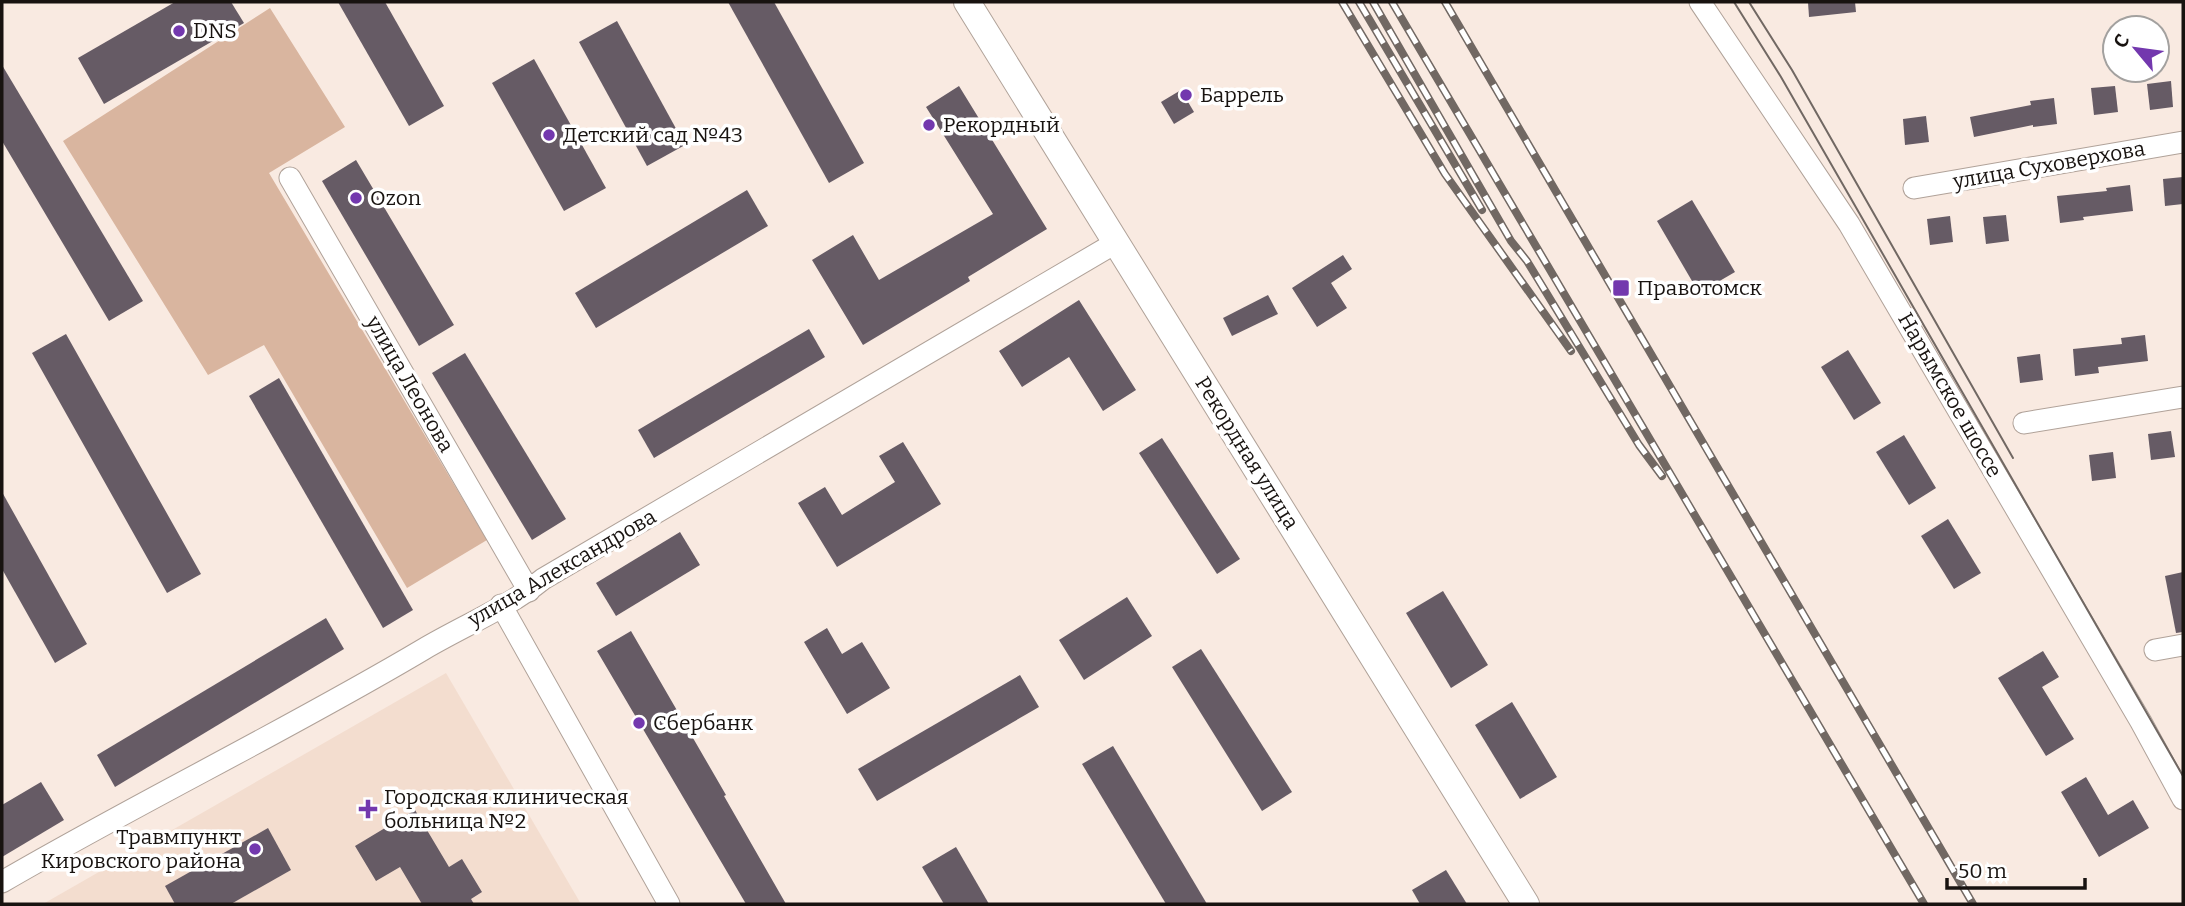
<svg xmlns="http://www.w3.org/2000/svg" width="2185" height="906" viewBox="0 0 2185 906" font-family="Bitter,serif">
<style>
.built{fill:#f3ddcf}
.green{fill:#d9b59f}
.building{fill:#665b65}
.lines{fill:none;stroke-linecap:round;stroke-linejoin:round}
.minor-casing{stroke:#b0a299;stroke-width:23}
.major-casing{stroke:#b0a299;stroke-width:28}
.minor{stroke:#fff;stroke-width:21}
.major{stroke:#fff;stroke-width:26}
.tram{stroke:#716863;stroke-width:2}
.rail-casing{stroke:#716863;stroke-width:8}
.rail{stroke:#fff;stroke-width:5;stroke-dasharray:16;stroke-linecap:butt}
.poi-dot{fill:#7338ae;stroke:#fff;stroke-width:2.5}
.labels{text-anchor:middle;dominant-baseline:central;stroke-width:7;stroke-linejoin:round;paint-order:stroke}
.poi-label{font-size:21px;fill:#181310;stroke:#fff;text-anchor:start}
.street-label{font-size:21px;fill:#181310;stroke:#fff}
</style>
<rect width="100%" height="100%" fill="#f9eae1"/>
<!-- built -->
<polygon class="built" points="446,673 581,904 43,904"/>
<!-- green -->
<polygon class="green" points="270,8 345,127 269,173 487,540 407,588 264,345 208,375 63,141"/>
<!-- building -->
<g class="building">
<polygon points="175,2 231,2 244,23 104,104 78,58"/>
<polygon points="338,2 385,2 444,106 409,126"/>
<polygon points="728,2 774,2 864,163 829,183"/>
<polygon points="1808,2 1855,2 1856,12 1809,17"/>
<polygon points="617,21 685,145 647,166 579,42"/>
<polygon points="534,59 606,188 564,211 492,83"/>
<polygon points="2,65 143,301 109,321 2,141"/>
<polygon points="2171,81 2173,107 2150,110 2147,84"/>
<polygon points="959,86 1047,229 968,277 970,281 863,345 812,260 853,235 879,280 993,214 926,107"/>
<polygon points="2115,86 2118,112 2094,115 2091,88"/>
<polygon points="1181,90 1194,112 1174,124 1161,102"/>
<polygon points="2054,98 2057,124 2033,127 2033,125 1974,137 1970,117 2031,105 2030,101"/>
<polygon points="1926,116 1929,142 1905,145 1903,119"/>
<polygon points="356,160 454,325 419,346 322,181"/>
<polygon points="2183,177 2183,204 2165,206 2163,179"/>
<polygon points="2130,185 2133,211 2083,217 2084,220 2060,223 2057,196 2107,191 2106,188"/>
<polygon points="747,190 768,226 596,328 575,293"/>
<polygon points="1692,200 1735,272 1699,293 1657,221"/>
<polygon points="2006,215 2009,241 1986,244 1983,217"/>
<polygon points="1950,216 1953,242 1930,245 1927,219"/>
<polygon points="1343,255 1352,269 1331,283 1347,308 1317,327 1292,288"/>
<polygon points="1268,295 1278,314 1232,336 1223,318"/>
<polygon points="1079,300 1136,390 1103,411 1069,357 1022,387 999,351"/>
<polygon points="809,329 825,357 654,458 638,430"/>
<polygon points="66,334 201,574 167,593 32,353"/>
<polygon points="2145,335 2148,361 2098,367 2099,373 2075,376 2073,349 2122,344 2121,338"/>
<polygon points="1848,350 1881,403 1854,420 1821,367"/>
<polygon points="465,353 566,519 532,540 432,373"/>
<polygon points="2040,354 2043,380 2020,383 2017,357"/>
<polygon points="279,378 413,610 383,628 249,396"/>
<polygon points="2171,431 2175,457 2151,460 2148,434"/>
<polygon points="1904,435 1936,488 1909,505 1876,452"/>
<polygon points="1162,438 1240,559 1217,574 1139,453"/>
<polygon points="903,442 941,504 837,567 798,503 825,487 842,515 895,482 879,456"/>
<polygon points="2113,452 2116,478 2092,481 2089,455"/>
<polygon points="2,492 87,644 55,663 2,569"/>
<polygon points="1948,519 1981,573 1954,589 1921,536"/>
<polygon points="680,532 700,565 616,616 596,583"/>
<polygon points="2183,572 2183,632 2176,633 2165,576"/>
<polygon points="1443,591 1488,665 1451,688 1406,613"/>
<polygon points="1127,597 1152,636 1084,680 1059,640"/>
<polygon points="326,618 344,649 115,787 97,755"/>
<polygon points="827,628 842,654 862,642 890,688 847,714 804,642"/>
<polygon points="631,631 726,795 724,796 786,904 746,904 597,651"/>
<polygon points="1201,649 1292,792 1262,811 1172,667"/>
<polygon points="2043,651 2059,677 2042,687 2074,739 2046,756 1998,678"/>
<polygon points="1020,675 1039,707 877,801 858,769"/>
<polygon points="1512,702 1557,777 1520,799 1475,725"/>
<polygon points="1113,746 1207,904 1166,904 1082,764"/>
<polygon points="2086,777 2108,815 2133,800 2149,828 2099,857 2061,792"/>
<polygon points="41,782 64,820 2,857 2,805"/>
<polygon points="415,810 449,867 462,859 482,892 471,899 474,904 422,904 400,867 376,881 355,846"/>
<polygon points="268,828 291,870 231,904 175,904 165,886"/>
<polygon points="956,847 989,904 944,904 922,867"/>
<polygon points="1446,870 1467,904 1420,904 1412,890"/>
</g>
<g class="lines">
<!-- minor casing -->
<g class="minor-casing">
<g id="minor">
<polyline points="1700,2 1849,224 2141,722 2183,799"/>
<polyline points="290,178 529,591"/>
<polyline points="1914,188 2183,142"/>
<polyline points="2024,423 2183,397"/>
<polyline points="501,605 669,904"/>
<polyline points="2155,650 2183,645"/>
<path d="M2 882C141 801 286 731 424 649 463 626 509 607 543 579L1117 242"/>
</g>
</g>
<!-- major casing -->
<g class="major-casing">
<polyline id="major" points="967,2 1526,904"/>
</g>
<!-- minor -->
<use href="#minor" class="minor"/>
<!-- major -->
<use href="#major" class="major"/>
<!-- tram -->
<g class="tram">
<polyline points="1734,2 1781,77 2183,776"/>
<polyline points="1749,2 1792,70 2013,458"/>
</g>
<!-- rail casing -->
<g class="rail-casing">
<g id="rail">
<polyline points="1342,2 1445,174 1571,351"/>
<polyline points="1359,2 1482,210"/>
<polyline points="1373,2 1511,241 1527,261 1639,445 1662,476"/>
<polyline points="1392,2 1924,904"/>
<polyline points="1445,2 1973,904"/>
</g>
</g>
<!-- rail -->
<use href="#rail" class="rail"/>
</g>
<!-- markers -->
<g class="poi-dot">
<circle cx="179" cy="31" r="7"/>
<circle cx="1186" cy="95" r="7"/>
<circle cx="929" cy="125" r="7"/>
<circle cx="549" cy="135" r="7"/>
<circle cx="356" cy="198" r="7"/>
<rect x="1612" y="279" width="18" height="18" rx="3.5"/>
<circle cx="639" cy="723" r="7"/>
<path d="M364.5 798.5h7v7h7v7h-7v7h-7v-7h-7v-7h7z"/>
<circle cx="255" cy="849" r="7"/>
</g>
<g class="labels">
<!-- poi labels -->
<g class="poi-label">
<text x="193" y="31">DNS</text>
<text x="1200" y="95">Баррель</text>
<text x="943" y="125">Рекордный</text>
<text x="563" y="135">Детский сад №43</text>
<text x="370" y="198">Ozon</text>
<text x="1637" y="288">Правотомск</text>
<text x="653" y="723">Сбербанк</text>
<text x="384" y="797">Городская клиническая<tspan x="384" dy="24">больница №2</tspan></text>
<text x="241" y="837" text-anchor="end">Травмпункт<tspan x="241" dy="24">Кировского района</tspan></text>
</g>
<!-- street labels -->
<g class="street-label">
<text transform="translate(2049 165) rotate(-10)">улица Суховерхова</text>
<text transform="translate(410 384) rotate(60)">улица Леонова</text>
<text transform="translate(1950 395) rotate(60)">Нарымское шоссе</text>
<text transform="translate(1247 453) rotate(58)">Рекордная улица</text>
<text transform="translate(562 568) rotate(-30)">улица Александрова</text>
</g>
</g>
<!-- border -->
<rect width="2185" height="906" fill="none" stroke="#181310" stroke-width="7"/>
<!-- north arrow -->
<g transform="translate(2136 49) rotate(299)"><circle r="33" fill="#ffffff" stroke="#a3a19f" stroke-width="2"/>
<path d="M0-5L12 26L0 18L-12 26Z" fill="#7338ae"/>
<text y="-10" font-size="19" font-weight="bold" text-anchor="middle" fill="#181310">С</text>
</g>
<!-- scale -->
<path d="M1947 878v10h138v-10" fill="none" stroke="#181310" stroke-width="3.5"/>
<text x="1958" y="878" font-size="21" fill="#181310" stroke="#ffffff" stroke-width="5" paint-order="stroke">50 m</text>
</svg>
